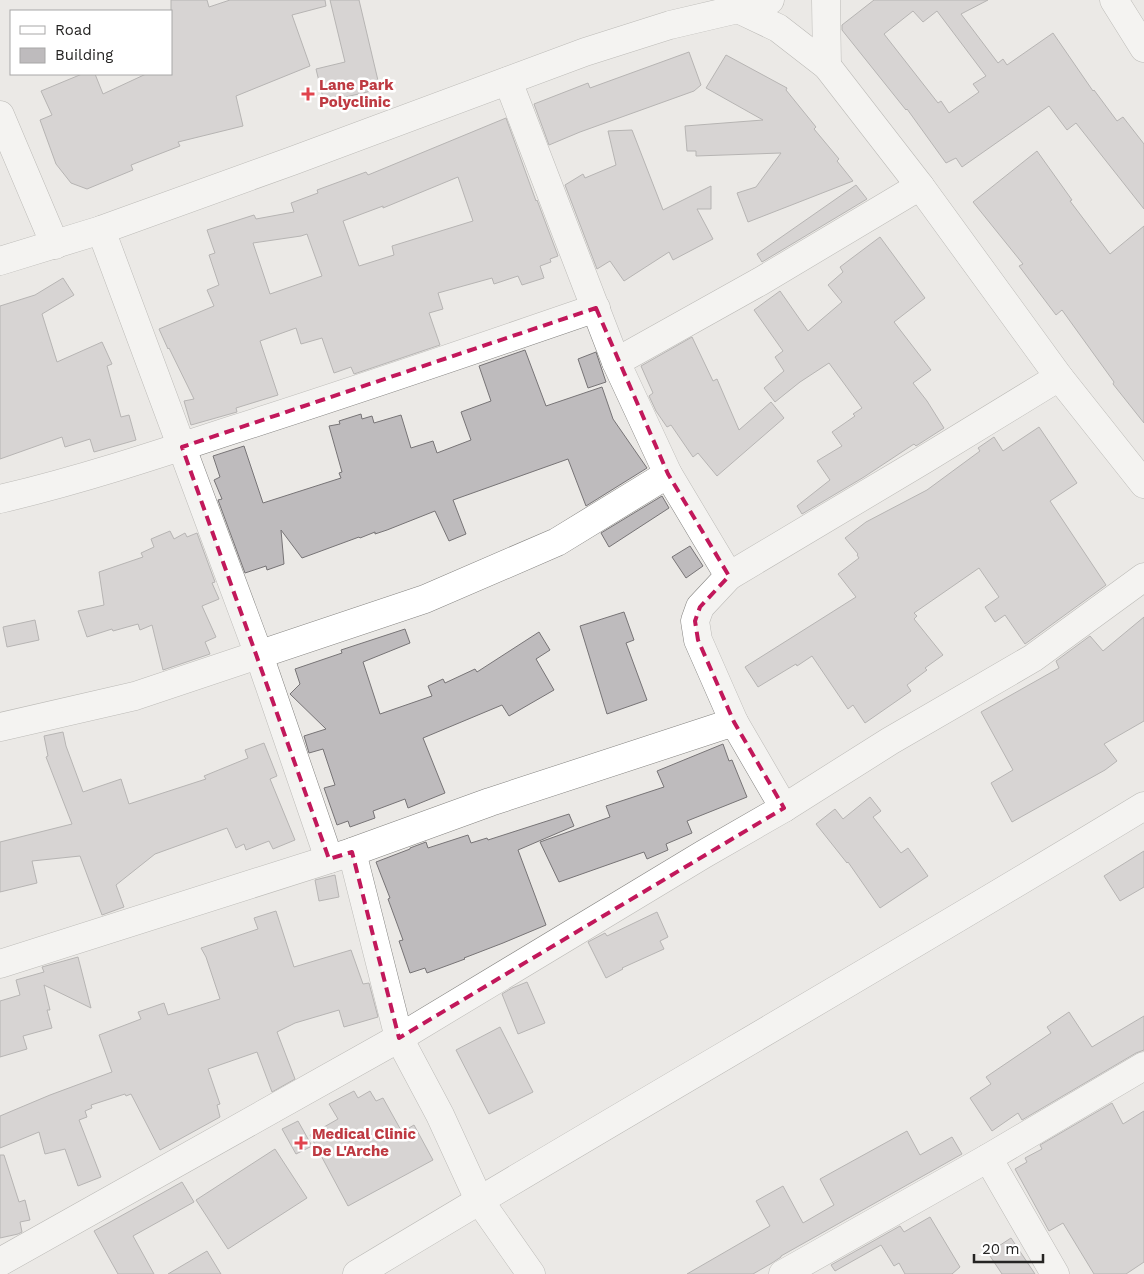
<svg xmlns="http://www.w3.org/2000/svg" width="1144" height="1274" viewBox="0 0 1144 1274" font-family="'Work Sans',sans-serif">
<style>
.building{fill:#bebbbd;stroke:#777476;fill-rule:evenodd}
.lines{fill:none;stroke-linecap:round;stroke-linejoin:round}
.minor-casing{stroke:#848380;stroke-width:29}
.minor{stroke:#fff;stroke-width:28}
.marked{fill:none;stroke:#c2185b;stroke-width:4;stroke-dasharray:10 6;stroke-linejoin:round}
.health-dot{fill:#e0444e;stroke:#fff;stroke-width:2}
.labels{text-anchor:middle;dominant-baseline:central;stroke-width:5;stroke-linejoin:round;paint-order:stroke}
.health-label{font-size:15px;font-weight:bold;fill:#be3a42;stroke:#fff;text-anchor:start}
</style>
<rect width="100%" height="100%" fill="#ebe9e6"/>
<!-- building -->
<g class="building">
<polygon points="171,0 207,0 209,7 230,0 325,0 326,6 292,15 310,66 236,96 243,126 178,142 180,146 131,165 133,170 87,189 71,183 56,164 40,120 52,115 41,91 82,74 95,74 103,94 146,74 171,74"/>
<polygon points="330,0 359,0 380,89 324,102 316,69 345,62"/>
<path d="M874 0H988L961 14 998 63 1003 59 1007 65 1053 33 1093 91 1094 90 1117 121 1123 117 1144 144V209L1076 123 1067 130 1049 106 962 167 956 158 946 163 907 109 906 110 842 30V25ZM913 11 923 22 937 11 986 76 973 84 979 92 949 113 941 101 938 103 884 34Z"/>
<polygon points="689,52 701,85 694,91 580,132 549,145 534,104 588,83 590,88"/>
<polygon points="726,55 787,88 786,90 816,127 814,129 839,159 837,161 853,181 748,222 737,193 756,187 781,153 696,156 696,151 687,151 685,126 763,120 706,88"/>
<path d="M506 118 536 201 537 200 558 256 550 259 551 262 540 266 544 278 522 285 518 276 494 284 492 278 438 293 443 309 429 313 440 345 354 374 351 367 334 373 322 338 301 344 296 328 260 341 278 395 236 408 237 412 191 425 184 401 194 399 169 348 168 349 159 329 214 306 207 290 219 285 209 255 215 253 207 230 254 215 256 219 294 212 291 203 318 193 317 190 366 172 368 175ZM458 177 473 221 392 246 394 255 359 266 343 221 383 206V208ZM307 234 322 276 270 294 253 243 301 236Z"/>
<polygon points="632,130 663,210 711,186 711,209 697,209 713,239 673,260 669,252 624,281 610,261 597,269 565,185 583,174 585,178 616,165 608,131"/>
<polygon points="1037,151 1072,200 1070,201 1110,254 1144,226 1144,423 1113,384 1114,382 1062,310 1056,315 1019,266 1023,264 973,202"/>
<polygon points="856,185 867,199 762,262 757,254"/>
<polygon points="880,237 925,298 894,322 931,370 913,383 927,401 944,428 916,446 914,444 864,477 802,514 797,506 830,480 817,461 842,446 832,432 855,416 853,414 862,408 829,363 800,382 775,402 764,388 784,371 775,357 783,351 754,310 780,291 808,331 842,302 828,285 843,272 840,267"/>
<polygon points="63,278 74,295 42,314 57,362 102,342 112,364 107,366 121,417 129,415 136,440 94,452 90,439 65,447 62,437 0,459 0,306 35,295"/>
<polygon points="692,337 713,381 717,379 739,430 771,402 784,418 717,476 698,453 693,457 671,425 667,427 656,411 649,396 653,393 641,366"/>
<polygon points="525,350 546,406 602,387 613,419 647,468 586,506 568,459 453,500 466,534 449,541 435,511 387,530 375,534 375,532 360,538 359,537 302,558 281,530 284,564 267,570 266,566 245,573 218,500 222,499 214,480 220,477 213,456 244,446 263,503 341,478 339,473 342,472 329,426 340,424 339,421 361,414 362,419 372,416 374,423 401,415 411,448 433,441 437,453 471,440 461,412 491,401 479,366"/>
<polygon points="596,352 606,382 588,388 578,359"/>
<polygon points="1039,427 1077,483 1050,501 1106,585 1025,644 1005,615 995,622 985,607 999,597 979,568 914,613 917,616 914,619 943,655 925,668 927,670 907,685 911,691 865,723 853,705 848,709 812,656 797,666 796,664 758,687 745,667 856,597 838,574 859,558 857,555 858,554 845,538 866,522 927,490 980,451 978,448 994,437 1003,451"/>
<polygon points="662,496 669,508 609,547 601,533"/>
<polygon points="170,531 174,539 185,533 187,537 197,533 215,582 212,583 219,599 202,606 216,637 205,642 210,654 163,670 152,625 140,630 138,624 113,631 112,629 87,637 78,611 104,605 99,572 143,557 141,553 154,547 151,539"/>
<polygon points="690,546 703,566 686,578 672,557"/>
<polygon points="624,612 634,640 626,643 647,700 607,714 580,626"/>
<polygon points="1144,617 1144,721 1104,744 1117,761 1105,770 1012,822 991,783 1013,770 981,712 1059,668 1056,661 1090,636 1103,651"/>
<polygon points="35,620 39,640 7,647 3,627"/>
<polygon points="405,629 410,643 363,662 380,714 432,696 428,686 443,679 445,683 475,669 477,672 539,632 550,650 536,659 554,690 509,716 502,705 423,738 445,793 408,808 405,799 373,811 375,818 350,827 348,821 337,825 324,788 335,785 323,749 309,753 304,736 326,729 290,694 300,684 295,669 342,653 341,650"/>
<polygon points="63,732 66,746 83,792 121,779 129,804 206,779 204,776 248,758 245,750 264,743 277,776 270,779 295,840 273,849 269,841 246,850 244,844 236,848 227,828 155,854 116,885 124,907 102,915 80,856 32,861 37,883 0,892 0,842 72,824 46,757 48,756 44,736"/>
<polygon points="723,744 729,761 732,760 747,797 687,821 692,833 666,844 668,850 647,859 644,852 559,882 540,842 610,817 606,806 664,787 657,771"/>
<polygon points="870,797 881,811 873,817 901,853 908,848 928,876 880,908 848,862 847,863 816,824 835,809 843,819"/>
<polygon points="569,814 574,826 518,850 546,925 503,943 464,958 465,959 427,973 425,968 410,973 399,941 403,940 388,899 390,898 376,862 410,849 410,848 426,842 428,848 468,835 471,843 487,838 488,840"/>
<polygon points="1144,851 1144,887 1120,901 1104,876"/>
<polygon points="335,875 339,897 319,901 315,880"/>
<polygon points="276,911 294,967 351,950 363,984 369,983 378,1017 344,1027 339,1010 295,1023 277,1032 295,1079 272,1092 257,1052 208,1069 220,1104 217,1105 220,1117 160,1150 131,1094 126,1096 125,1094 91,1105 92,1108 85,1111 87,1117 79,1120 101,1177 78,1186 65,1149 45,1154 39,1132 0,1148 0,1116 50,1095 112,1072 99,1035 141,1019 138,1012 164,1003 168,1015 220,999 206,957 201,948 258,929 254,918"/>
<polygon points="657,912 668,937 660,941 664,949 622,968 623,969 606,978 588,942 605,933 607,936"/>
<polygon points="78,957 91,1008 44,985 50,1010 47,1010 52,1028 23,1036 27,1049 0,1057 0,1001 20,995 16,980 44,972 42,967"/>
<polygon points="527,982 545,1023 518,1034 502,994 512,988"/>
<polygon points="1069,1012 1092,1047 1144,1016 1144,1050 1136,1053 1022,1120 1018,1113 992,1131 970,1098 991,1084 986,1077 1051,1033 1047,1027"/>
<polygon points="500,1027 533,1092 489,1114 456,1050"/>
<polygon points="354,1091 358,1098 370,1091 376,1101 383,1098 402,1132 414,1125 433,1160 348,1206 310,1135 338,1119 329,1104"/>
<polygon points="1112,1103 1123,1124 1144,1111 1144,1262 1126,1274 1094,1274 1063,1223 1049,1231 1015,1169 1027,1162 1025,1158 1042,1149 1040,1145"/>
<polygon points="298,1121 312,1146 296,1154 282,1129"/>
<polygon points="907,1131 920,1155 952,1137 962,1154 781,1256 781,1257 772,1263 753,1274 687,1274 770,1226 756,1201 783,1186 803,1223 834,1205 820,1179"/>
<polygon points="275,1149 307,1198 228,1249 196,1200"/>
<polygon points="0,1155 4,1155 19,1202 25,1200 30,1220 20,1222 22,1232 18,1234 0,1238"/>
<polygon points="182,1182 194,1202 133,1236 154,1274 118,1274 94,1231"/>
<polygon points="930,1217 960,1267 952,1274 905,1274 899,1263 894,1266 881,1245 835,1271 831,1265 900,1226 904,1232"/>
<polygon points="1011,1238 1035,1274 1002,1274 988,1253"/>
<polygon points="207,1251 221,1274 168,1274"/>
</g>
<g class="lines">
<!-- minor casing -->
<g class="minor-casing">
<g id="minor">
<polyline points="826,0 827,66"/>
<polyline points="1114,0 1144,48"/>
<polyline points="738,9 778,28 827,66 920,186 1059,377 1144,484"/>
<polyline points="508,81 616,362 668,474 729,576 925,459 1059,377"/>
<polyline points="0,115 55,245"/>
<polyline points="101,230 259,655 329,859"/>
<polyline points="0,261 101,230 292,161 585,52 670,25 738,9 770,0"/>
<polyline points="616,362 761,281 920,186"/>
<path d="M0 499C77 481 153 456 229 431 352 392 474 350 596 308"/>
<polyline points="729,576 700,607 695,621 698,640 734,722"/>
<polyline points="0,727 135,696 425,599 557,542 668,474"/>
<polyline points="352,852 399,1038 440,1115 479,1200 531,1274"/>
<polyline points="0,964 352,852 490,802 734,722 784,808"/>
<polyline points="988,1158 1055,1274"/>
<polyline points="0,1262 399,1038 704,854 784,808 890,741 1033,658 1144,577"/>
<path d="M357 1274C618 1116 883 965 1144 806"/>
<polyline points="783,1274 988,1158 1144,1066"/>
</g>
</g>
<!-- minor -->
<use href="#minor" class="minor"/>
</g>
<!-- marked area -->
<path d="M0 0H1144V1274H0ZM596 308 668 474 729 576 700 607 695 621 698 640 734 722 784 808 399 1038 352 852 329 859 182 447Z" fill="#ebe9e6" fill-opacity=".55" fill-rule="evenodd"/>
<path class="marked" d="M596 308 668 474 729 576 700 607 695 621 698 640 734 722 784 808 399 1038 352 852 329 859 182 447Z"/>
<!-- markers -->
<g class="health-dot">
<path d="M305.5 86.5h5v5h5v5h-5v5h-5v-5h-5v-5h5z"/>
<path d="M298.5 1135.5h5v5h5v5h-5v5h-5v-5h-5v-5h5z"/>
</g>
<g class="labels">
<!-- health labels -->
<g class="health-label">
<text x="319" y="85">Lane Park<tspan x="319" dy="17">Polyclinic</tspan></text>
<text x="312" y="1134">Medical Clinic<tspan x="312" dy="17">De L'Arche</tspan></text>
</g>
</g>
<!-- legend -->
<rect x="10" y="10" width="162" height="65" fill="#ffffff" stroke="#a8a7a7"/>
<rect x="20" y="26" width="25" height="8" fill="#ffffff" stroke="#a8a7a7"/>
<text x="55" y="35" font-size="15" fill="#252423">Road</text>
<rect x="20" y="48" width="25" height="15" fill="#bebbbd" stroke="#a8a7a7"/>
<text x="55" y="60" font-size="15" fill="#252423">Building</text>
<!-- scale -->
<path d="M974 1254v8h69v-8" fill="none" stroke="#252423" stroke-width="2.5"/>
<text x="982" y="1254" font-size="15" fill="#252423" stroke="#ffffff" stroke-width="4" paint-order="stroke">20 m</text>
</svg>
